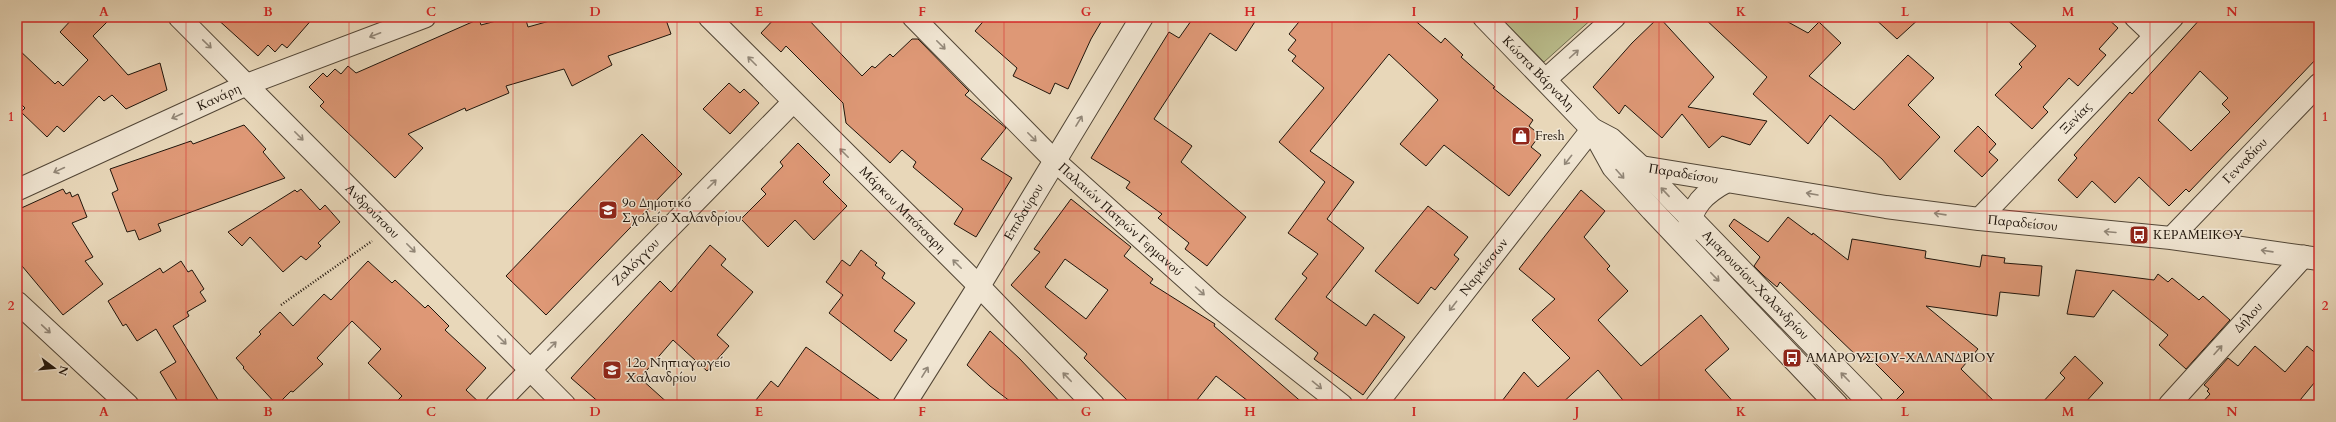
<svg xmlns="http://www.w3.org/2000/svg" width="2336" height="422" viewBox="0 0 2336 422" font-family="Cardo,serif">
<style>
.green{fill:#babd8c;stroke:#6d694c}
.building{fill:#de9876;stroke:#20150b;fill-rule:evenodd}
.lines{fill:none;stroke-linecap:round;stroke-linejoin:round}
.minor-casing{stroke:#524636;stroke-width:23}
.tertiary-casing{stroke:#524636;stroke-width:24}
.path{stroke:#20150b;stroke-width:2.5;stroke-dasharray:1 2;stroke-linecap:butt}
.minor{stroke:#f0e5d2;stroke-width:21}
.tertiary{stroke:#f0e5d2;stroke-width:22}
.oneway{stroke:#928778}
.grid{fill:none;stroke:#d62828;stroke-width:1;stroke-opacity:0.55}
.labels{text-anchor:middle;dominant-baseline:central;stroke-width:3;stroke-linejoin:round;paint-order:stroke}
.street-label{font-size:13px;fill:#20150b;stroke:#f0e5d2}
.poi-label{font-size:13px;fill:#20150b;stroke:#f0e5d2;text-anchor:start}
.neatline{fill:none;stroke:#d62828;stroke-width:1.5}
.grid-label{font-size:13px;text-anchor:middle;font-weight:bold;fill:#d62828}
</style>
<rect width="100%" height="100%" fill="#e8d7b9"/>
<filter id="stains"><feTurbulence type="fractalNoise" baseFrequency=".005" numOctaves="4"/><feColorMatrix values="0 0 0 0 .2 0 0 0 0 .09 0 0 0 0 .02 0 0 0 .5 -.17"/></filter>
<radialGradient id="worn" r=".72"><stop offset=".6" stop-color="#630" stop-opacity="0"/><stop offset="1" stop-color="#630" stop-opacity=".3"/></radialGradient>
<!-- green -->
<polygon class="green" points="1500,17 1594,17 1544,62"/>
<!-- building -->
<g class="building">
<polygon points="74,17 112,17 93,36 128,75 160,63 167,90 126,109 112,95 104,101 99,96 64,132 57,126 47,137 21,112 25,108 17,100 17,48 55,84 58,81 63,86 88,60 60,32"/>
<polygon points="215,17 314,17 287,48 282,44 275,52 268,45 258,56"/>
<polygon points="511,17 525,17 528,27 564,17 665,17 671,34 608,56 612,65 572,86 564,69 506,86 509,93 466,111 465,108 408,134 423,148 395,178 320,106 324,102 309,87 323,73 327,77 335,69 341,74 348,66 356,73 479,19 481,25"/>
<polygon points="776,17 806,17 862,76 872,66 875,68 890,54 893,57 912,39 918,39 969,91 965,95 1006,128 981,159 1012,178 976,237 954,224 963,209 913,167 916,162 902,150 890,163 846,123 843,103 786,46 781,52 761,33"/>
<polygon points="987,17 1104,17 1091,39 1068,89 1055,83 1050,94 1013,76 1017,68 975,31"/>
<polygon points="1185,17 1258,17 1236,51 1210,33 1154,119 1192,146 1181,162 1246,217 1207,266 1185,249 1189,243 1158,218 1162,214 1126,188 1130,182 1091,158 1169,32 1179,38 1191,21"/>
<polygon points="1303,17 1411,17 1441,43 1445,38 1463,55 1461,57 1495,87 1493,88 1533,120 1529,126 1540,135 1531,147 1541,155 1509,196 1444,145 1426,166 1400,144 1438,100 1389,54 1310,151 1354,182 1327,219 1364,248 1326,297 1366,326 1374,314 1405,337 1363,395 1314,359 1318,353 1275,319 1307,278 1302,274 1318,254 1288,233 1325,182 1279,142 1324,88 1292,61 1296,56 1288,50 1296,40 1289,34"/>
<polygon points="1659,17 1714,77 1688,107 1767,121 1750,145 1722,136 1709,148 1682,114 1662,138 1625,105 1619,114 1593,87 1632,43"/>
<polygon points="1703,17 1779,17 1808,33 1819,22 1841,43 1809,76 1854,110 1908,55 1934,78 1908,105 1940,137 1900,180 1882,159 1830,115 1808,144 1753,94 1767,77"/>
<polygon points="1873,17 1921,17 1897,39"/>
<polygon points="2004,17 2106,17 2118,28 2099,49 2106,55 2078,86 2069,78 2043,107 2048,112 2032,129 1995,95 2022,67 2019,64 2036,46"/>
<path d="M2202 17H2319V56L2189 192 2186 189 2169 206 2139 177 2115 203 2092 181 2077 198 2058 180 2077 158 2074 155 2130 92 2132 94ZM2200 71 2228 98 2222 104 2230 112 2191 151 2158 120Z"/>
<polygon points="729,83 740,93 744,89 759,103 730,134 703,109"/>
<polygon points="244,125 266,149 263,152 285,178 158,224 161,231 139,240 135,230 127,232 112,193 118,190 110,169 191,141 193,144"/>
<polygon points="1978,126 1996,144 1989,152 1998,160 1982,177 1954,151"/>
<polygon points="642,134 682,174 546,315 506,276"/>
<polygon points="798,143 830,175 823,182 847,206 814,240 795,220 768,247 741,219 766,194 761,189 783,166 780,162"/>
<polygon points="63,189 66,194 70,192 72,197 78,194 87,217 72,223 93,257 85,261 103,284 63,315 17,260 17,210"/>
<polygon points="301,189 320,210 325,205 340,222 318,243 321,246 306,260 301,256 283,272 250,237 242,246 228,232 295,190 297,192"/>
<polygon points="1581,190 1605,211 1584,237 1610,266 1607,269 1628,291 1598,320 1641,366 1701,315 1729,349 1705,370 1736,405 1627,405 1598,370 1560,405 1499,405 1524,372 1538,387 1570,358 1532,320 1555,299 1519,269"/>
<path d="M1071 199 1131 247 1124 256 1153 279 1150 283 1215 324 1214 326 1305 405H1253L1216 376 1193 405H1132L1084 358 1087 354 1011 285 1040 252 1034 249ZM1065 259 1108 290 1086 319 1045 287Z"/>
<polygon points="1428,206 1468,237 1454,255 1459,259 1435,290 1431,287 1418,304 1375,271"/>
<polygon points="1788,217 1812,235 1813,233 1848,260 1852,239 1926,251 1925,258 1980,267 1982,255 2005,258 2004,263 2042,266 2039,296 2000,292 1997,316 1926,306 1978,349 1961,369 1998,405 1891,405 1904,392 1868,356 1862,361 1780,282 1777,287 1764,276 1754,266 1760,257 1729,226 1734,219 1768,242"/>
<polygon points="710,245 726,259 721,265 753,292 717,335 729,346 707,371 673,340 640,378 670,405 602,405 571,378 660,281 671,292"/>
<polygon points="861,250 877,263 875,265 885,273 882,278 915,303 894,331 907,340 891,361 829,313 843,295 826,282 842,260 850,266"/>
<polygon points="181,261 188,272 192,270 204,289 200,292 206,301 187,312 189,316 173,326 221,405 180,405 160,372 176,362 156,329 137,341 126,324 123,326 108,301 160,268 163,273"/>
<polygon points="368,261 392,283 395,280 425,308 428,305 449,326 445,330 486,368 466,390 482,405 393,405 402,396 368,363 381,349 352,321 317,358 323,364 293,392 291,391 277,405 243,368 244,367 236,358 261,334 259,332 280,312 293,326 324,294 331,300"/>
<polygon points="2076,270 2154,280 2158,274 2168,282 2172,278 2199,300 2203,296 2230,320 2186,369 2159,345 2168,335 2113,290 2094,317 2067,314"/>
<polygon points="990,331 1020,359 1063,405 1015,405 990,386 967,365"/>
<polygon points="2255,346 2285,372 2307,346 2319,356 2319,377 2296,405 2200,405 2210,394 2207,391 2209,389 2204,385 2228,358 2238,366"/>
<polygon points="806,347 887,405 752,405 771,381 778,387"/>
<polygon points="2075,356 2103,383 2083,405 2040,405 2065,378 2060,373"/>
</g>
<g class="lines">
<!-- minor casing -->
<g class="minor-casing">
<g id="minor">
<path id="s1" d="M179 17 565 405"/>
<path id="s2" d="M709 17 979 286 1094 405"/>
<path id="s3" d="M913 17 1055 161 1213 303 1342 405"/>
<polyline points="2135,17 2154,35"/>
<polyline points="1545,80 1615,17"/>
<path id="s4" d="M17 190 248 84 425 17"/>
<path id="s5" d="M1979 219 2173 17"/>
<path id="s6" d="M2171 238 2319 84"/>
<polyline points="17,302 128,405"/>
<path id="s7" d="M496 405 793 102"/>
<path id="s8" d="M1376 405 1592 129"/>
<path id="s9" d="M2169 405 2304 256"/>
</g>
</g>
<!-- tertiary casing -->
<g class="tertiary-casing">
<g id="tertiary">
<path id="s10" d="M1484 17 1592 129 1613 167 1652 210 1837 405"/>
<path id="s11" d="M1592 129 1611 139 1641 167 1872 405"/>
<path id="s12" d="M1641 167 1886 207 1979 219 2171 238 2319 259"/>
<path d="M1688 232C1691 206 1704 193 1727 181"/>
<path id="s13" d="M904 405 979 286 1142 17"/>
</g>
</g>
<!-- path -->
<polyline class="path" points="281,305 372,241"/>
<!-- minor -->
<use href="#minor" class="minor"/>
<!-- tertiary -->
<use href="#tertiary" class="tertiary"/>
</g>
<!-- one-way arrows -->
<defs><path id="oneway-shaft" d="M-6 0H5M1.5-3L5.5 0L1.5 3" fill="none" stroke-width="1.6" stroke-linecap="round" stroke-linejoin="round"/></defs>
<g class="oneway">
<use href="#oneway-shaft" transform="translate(375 35) rotate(159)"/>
<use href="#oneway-shaft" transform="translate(207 44) rotate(44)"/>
<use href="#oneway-shaft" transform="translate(941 45) rotate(45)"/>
<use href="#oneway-shaft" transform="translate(1574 54) rotate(-42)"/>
<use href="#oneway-shaft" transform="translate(752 61) rotate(-135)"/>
<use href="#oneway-shaft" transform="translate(177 116) rotate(155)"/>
<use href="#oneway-shaft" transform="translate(1079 121) rotate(-59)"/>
<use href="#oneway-shaft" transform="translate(299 136) rotate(45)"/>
<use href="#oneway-shaft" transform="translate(1032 137) rotate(45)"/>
<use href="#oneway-shaft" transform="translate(844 153) rotate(-135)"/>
<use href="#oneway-shaft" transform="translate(1568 160) rotate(128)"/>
<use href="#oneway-shaft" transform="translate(59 170) rotate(155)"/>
<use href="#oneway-shaft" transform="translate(1620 174) rotate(48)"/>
<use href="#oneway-shaft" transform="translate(712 184) rotate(-45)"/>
<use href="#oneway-shaft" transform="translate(1665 192) rotate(-133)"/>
<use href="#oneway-shaft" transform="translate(1812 194) rotate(-170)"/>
<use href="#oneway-shaft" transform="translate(1940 214) rotate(-172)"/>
<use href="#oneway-shaft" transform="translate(2110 232) rotate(-175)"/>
<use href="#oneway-shaft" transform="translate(411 248) rotate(45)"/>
<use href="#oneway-shaft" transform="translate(2267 251) rotate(-172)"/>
<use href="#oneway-shaft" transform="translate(957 264) rotate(-135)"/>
<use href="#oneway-shaft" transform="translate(1715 277) rotate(46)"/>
<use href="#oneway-shaft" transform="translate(1200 291) rotate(42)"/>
<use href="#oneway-shaft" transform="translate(1453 306) rotate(128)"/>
<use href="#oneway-shaft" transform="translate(46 329) rotate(43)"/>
<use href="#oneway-shaft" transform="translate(502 340) rotate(45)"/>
<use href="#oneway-shaft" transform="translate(552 346) rotate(-45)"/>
<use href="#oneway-shaft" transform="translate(2218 350) rotate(-48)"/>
<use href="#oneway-shaft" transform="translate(925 372) rotate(-58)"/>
<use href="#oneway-shaft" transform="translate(1067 377) rotate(-134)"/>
<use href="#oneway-shaft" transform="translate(1845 377) rotate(-134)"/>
<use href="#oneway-shaft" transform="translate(1317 385) rotate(39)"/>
</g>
<!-- grid -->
<path class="grid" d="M186 17V405M349 17V405M513 17V405M677 17V405M841 17V405M1004 17V405M1168 17V405M1332 17V405M1495 17V405M1659 17V405M1823 17V405M1987 17V405M2150 17V405M17 211H2319"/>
<!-- icons -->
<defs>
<g id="shop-square" transform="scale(1)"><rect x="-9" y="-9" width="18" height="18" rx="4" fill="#8f2418" stroke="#f0e5d2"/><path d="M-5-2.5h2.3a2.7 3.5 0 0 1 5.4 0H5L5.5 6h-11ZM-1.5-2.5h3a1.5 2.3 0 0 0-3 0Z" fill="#fff"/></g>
<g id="school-square" transform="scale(1)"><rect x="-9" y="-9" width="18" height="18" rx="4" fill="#8f2418" stroke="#f0e5d2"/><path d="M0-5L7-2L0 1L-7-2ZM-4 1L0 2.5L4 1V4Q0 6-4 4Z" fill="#fff"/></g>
<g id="bus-square" transform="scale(1)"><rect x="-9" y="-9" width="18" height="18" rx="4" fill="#8f2418" stroke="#f0e5d2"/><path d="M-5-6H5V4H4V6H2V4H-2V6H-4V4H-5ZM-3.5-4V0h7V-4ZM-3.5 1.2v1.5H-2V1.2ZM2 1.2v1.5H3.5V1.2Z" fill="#fff"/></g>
</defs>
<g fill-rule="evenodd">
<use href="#shop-square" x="1521" y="136"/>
<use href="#school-square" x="608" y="210"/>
<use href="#bus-square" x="2139" y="235"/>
<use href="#bus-square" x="1792" y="358"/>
<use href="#school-square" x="612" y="370"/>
</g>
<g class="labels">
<!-- street labels -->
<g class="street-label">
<text stroke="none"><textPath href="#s10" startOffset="78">Κώστα Βάρναλη</textPath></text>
<text stroke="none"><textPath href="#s4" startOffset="222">Κανάρη</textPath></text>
<text stroke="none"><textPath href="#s5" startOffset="140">Ξενίας</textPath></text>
<text stroke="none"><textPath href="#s6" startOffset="107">Γενναδίου</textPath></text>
<text stroke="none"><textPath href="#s12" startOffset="43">Παραδείσου</textPath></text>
<text stroke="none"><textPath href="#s1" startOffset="274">Ανδρούτσου</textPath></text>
<text stroke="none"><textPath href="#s2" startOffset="273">Μάρκου Μπότσαρη</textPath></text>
<text stroke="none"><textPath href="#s13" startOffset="227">Επιδαύρου</textPath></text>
<text stroke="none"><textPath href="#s3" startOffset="290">Παλαιών Πατρών Γερμανού</textPath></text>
<text stroke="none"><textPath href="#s12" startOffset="386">Παραδείσου</textPath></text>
<text stroke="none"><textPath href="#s7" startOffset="200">Ζαλόγγου</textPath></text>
<text stroke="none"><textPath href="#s8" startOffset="175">Ναρκίσσων</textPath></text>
<text stroke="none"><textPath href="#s11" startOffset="227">Αμαρουσίου-Χαλανδρίου</textPath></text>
<text stroke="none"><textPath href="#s9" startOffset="118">Δήλου</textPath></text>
</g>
<!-- poi labels -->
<g class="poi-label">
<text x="1535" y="136">Fresh</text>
<text x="622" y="203">9ο Δημοτικό<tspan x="622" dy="15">Σχολείο Χαλανδρίου</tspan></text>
<text x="2153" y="235">ΚΕΡΑΜΕΙΚΟΥ</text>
<text x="1806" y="358">ΑΜΑΡΟΥΣΙΟΥ-ΧΑΛΑΝΔΡΙΟΥ</text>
<text x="626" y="363">12ο Νηπιαγωγείο<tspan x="626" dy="15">Χαλανδρίου</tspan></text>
</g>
</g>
<!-- margin -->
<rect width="2336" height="422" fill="none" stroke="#e8d7b9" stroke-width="44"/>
<!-- north arrow -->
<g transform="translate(54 368) rotate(106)" stroke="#f0e5d2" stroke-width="3" paint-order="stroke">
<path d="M0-3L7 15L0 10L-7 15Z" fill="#20150b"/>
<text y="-6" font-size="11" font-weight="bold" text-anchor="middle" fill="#20150b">N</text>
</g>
<rect x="22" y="22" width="2292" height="378" class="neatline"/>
<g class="grid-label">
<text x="104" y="16">A</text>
<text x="268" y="16">B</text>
<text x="431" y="16">C</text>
<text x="595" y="16">D</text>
<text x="759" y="16">E</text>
<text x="922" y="16">F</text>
<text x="1086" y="16">G</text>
<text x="1250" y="16">H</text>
<text x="1414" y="16">I</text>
<text x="1577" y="16">J</text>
<text x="1741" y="16">K</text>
<text x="1905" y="16">L</text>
<text x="2068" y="16">M</text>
<text x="2232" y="16">N</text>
<text x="11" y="121">1</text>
<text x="2325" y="121">1</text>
<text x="11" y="310">2</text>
<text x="2325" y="310">2</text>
<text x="104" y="416">A</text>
<text x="268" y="416">B</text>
<text x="431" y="416">C</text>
<text x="595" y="416">D</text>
<text x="759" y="416">E</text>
<text x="922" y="416">F</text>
<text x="1086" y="416">G</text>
<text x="1250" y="416">H</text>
<text x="1414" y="416">I</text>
<text x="1577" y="416">J</text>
<text x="1741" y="416">K</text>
<text x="1905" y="416">L</text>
<text x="2068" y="416">M</text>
<text x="2232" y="416">N</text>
</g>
<rect width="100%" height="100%" filter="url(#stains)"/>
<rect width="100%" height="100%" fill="url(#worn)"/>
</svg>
